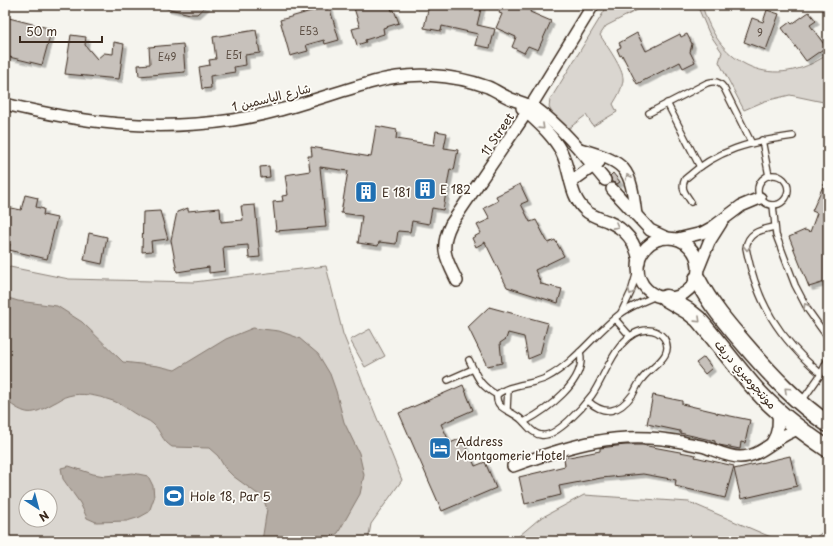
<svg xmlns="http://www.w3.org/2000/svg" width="833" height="546" viewBox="0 0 833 546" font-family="'Playpen Sans','Playpen Sans Arabic',sans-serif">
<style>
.green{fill:#dad6d0;stroke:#8a8077;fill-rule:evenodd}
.water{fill:#b4aca4;stroke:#84786e}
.building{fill:#c7c1bb;stroke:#3b2a1e;filter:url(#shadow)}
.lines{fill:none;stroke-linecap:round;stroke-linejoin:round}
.lane-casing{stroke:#3b2a1e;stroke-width:8}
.street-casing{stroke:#3b2a1e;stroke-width:14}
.secondary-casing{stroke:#3b2a1e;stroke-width:19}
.lane{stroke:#fdfcf7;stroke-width:5.5}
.street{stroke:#fdfcf7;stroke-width:11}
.secondary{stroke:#fdfcf7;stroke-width:16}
.oneway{stroke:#9c938a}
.labels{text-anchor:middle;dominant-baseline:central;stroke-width:3.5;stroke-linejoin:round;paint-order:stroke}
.number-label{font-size:10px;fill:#5e5045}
.street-label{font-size:12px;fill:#3b2a1e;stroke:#fdfcf7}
.poi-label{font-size:12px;fill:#3b2a1e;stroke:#fdfcf7;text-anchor:start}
</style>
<defs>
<filter id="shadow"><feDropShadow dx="3.5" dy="3.5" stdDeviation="0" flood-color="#0004"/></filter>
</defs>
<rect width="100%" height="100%" fill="#f5f4ee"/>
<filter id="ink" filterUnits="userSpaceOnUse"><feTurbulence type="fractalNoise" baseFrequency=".025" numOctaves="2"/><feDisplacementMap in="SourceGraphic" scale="8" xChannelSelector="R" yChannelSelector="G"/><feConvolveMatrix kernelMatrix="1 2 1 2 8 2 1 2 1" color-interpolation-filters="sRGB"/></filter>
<g filter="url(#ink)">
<!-- green -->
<g class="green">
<path d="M608 5H647L606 26 600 35C606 45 624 69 623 80 622 89 618 96 613 104L617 112 593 126 586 115 568 129 552 113 549 107 550 100Z"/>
<path d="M697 5H702C719 67 774 92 828 54V103L790 95 765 101 744 110 719 62 722 52 709 33Z"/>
<path d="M5 266 69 279 194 282 326 266 343 334 402 480 371 524 368 541H5ZM26 496H50V520H26Z"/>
<polygon points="370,329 385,356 365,367 350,340"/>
<polygon points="584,495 689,502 780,541 513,541 539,519"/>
<polygon points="828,528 828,541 811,541"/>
</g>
<!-- water -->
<g class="water">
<path d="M5 297 18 301 57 306 82 322 123 362 158 366 175 370 226 339 253 328 279 331 299 338 318 354 330 374 336 391 344 422 359 453 364 475 360 494 338 533 327 540 323 541H262L267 509 263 498 233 476 225 468 218 456 209 448 172 447C161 440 161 431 153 424 149 420 142 418 137 415 128 410 121 403 110 400 98 396 81 392 68 396 63 397 59 401 54 403 31 416 27 416 5 400Z"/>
<polygon points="69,466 93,474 105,476 133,473 148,476 153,486 154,498 149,512 140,517 127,521 96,522 87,518 80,503 63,479 61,468"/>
</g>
<!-- building -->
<g class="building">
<polygon points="166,5 207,5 197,14 190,14 166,8"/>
<polygon points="353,5 390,5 392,11 394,10 399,23 383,28 384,34 365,40 366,42 357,45 352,29 360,27"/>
<polygon points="429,5 482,5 477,25 495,29 490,48 475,45 478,34 442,26 441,31 424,28"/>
<polygon points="502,5 522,5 531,9 530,12 551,21 538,50 528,46 524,53 512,47 516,37 496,28 502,14 499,13"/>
<polygon points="329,6 339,40 325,44 324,40 306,45 308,51 290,56 280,20"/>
<polygon points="767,10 779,14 766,50 744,42 752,18 763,22"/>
<polygon points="809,12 816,21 810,25 826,47 806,61 782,28 790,22 792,24"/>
<polygon points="5,17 52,29 42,65 5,56"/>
<polygon points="256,30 260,53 245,55 246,65 234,67 235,72 210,76 211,88 202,89 199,67 210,65 209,60 216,59 213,37"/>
<polygon points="637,33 646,51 680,34 681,37 687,34 692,44 690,52 695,62 683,68 680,62 637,84 622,55 620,56 617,49 621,47 619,43"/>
<polygon points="71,35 86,37 85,45 97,59 104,53 113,54 114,42 124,44 119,79 65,74"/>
<polygon points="183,44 185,72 139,76 138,65 150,64 149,47"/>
<polygon points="376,126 397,130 396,139 434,145 436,131 447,133 444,148 458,150 454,170 450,169 443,210 432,208 429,224 412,221 410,232 398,231 396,244 379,242 378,246 358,243 362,216 341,213 348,171 320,167 326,227 276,231 273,202 283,201 282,196 288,195 285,175 310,171 308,156 312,156 311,147 371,157"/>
<polygon points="269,166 270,177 261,178 260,167"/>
<polygon points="613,173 620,182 617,184 612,182 610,176"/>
<polygon points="828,175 828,281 809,287 789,237 805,230 810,232 817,213 812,211"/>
<polygon points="520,184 528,201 521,204 530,222 536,220 548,243 555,240 564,256 535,270 541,284 562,289 558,303 507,287 485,242 476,247 472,238 481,233 477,225 490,219 484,208 498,201 496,196"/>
<polygon points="25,195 38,198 36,207 44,209 43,215 57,218 47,259 9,250 10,244 5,243 5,216 7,207 21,210"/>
<polygon points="255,205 260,257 249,258 248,245 223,247 225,271 209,273 209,267 177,272 171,240 177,212 188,208 188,211 220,208 221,222 243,220 241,206"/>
<polygon points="160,211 168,239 151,241 152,251 142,252 143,212"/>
<polygon points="89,233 107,237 102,264 84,260"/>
<polygon points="489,307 548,323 540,354 528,359 524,337 508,333 506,339 500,343 502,363 487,366 468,327"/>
<polygon points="704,357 712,368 705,374 696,363"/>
<polygon points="463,385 473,410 441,424 450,443 462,438 475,466 485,462 496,488 442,511 399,413"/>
<polygon points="653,395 682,401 682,404 716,412 716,413 750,420 745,443 741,442 740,449 719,445 715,443 715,441 680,433 680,431 647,424"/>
<polygon points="625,445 642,445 696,455 695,457 734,466 725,498 675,486 676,480 643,474 601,478 559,486 561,495 525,504 519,477 565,466 564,458 600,451 600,448"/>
<polygon points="790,456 797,486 741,499 734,469"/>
</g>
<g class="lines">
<!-- lane casing -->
<g class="lane-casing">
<g id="lane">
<polyline points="667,103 700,167"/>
<path d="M649 113 707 83C715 80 720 82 724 88L751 142"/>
<polyline points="762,140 769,176"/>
<circle cx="773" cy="190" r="15"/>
<path d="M691 202C686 194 680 189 685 179 718 149 750 142 793 136"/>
<polyline points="773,205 776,235 795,285 808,310 828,338"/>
<path d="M774 227C761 230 748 232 746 248 757 303 778 337 821 374"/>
<polyline points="621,313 631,292 638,268"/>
<polyline points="615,319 630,336"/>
<path d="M469 360C478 378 479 385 497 395"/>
<polyline points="448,380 473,369"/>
<path d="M588 401C605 416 619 413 633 394 636 389 638 383 642 379 650 367 676 356 664 338 660 333 654 330 648 330 618 330 606 375 592 395 583 407 556 438 541 435 531 434 526 422 518 417 509 410 495 408 497 395 508 384 532 385 546 378 575 363 595 333 620 314 631 306 644 301 656 296"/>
<polyline points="802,401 821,374 828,359"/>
<polyline points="507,409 508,389"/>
<path d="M524 422C545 411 588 381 580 352"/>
</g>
</g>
<!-- street casing -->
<g class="street-casing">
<g id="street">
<path d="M5 104C83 123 152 132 233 120 281 113 326 95 373 82 411 71 452 74 488 87 497 91 505 97 514 100 523 103 530 105 538 110 564 129 584 155 605 180"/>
<path d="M522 108C536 121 552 134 561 151 571 170 569 196 585 210 591 216 599 218 607 221 626 229 636 242 639 262"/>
<path d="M580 149C627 163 630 166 636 215"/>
<polyline points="571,182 599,162"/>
<polyline points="612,189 650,230 667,238"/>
<circle cx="668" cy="268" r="30"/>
<polyline points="677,239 702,233 713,227 741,206 760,198"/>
<polyline points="699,267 709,242 721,223"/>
<path d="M457 281C446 259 439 248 451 224L531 106 593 5"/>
<path d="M772 443C779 432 780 422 777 410"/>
<path d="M513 466C571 445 618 430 682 442 689 444 697 445 705 447 717 451 728 457 740 457 763 457 777 434 800 429"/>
</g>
</g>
<!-- secondary casing -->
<g class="secondary-casing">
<g id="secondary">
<path d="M697 279C710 304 727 324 746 346 771 375 796 402 828 424"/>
<path d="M666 298 688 311 698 319C717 341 734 364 753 386 774 411 801 431 828 449"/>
</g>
</g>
<!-- lane -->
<use href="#lane" class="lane"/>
<!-- street -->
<use href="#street" class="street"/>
<!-- secondary -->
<use href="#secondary" class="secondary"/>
</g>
<!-- one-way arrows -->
<defs><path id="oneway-chevron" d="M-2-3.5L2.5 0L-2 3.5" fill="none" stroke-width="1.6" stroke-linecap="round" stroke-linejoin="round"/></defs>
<g class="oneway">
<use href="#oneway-chevron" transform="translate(542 127) rotate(44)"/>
<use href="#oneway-chevron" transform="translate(628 177) rotate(-118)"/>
<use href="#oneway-chevron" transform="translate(616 226) rotate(29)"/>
<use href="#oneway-chevron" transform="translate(747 248) rotate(89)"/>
<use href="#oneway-chevron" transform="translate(631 292) rotate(112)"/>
<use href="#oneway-chevron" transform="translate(806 306) rotate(-120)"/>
<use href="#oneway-chevron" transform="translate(698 320) rotate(44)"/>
<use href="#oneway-chevron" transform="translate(787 390) rotate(-137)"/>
</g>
</g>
<!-- icons -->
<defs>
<g id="building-square" transform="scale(1.15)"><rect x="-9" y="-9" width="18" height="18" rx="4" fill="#1f6fb2" stroke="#fdfcf7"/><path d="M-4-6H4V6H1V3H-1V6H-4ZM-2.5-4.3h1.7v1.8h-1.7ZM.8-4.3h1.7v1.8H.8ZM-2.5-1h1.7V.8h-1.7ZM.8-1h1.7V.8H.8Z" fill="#fff"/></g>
<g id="hotel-square" transform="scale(1.15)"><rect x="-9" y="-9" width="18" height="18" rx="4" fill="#1f6fb2" stroke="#fdfcf7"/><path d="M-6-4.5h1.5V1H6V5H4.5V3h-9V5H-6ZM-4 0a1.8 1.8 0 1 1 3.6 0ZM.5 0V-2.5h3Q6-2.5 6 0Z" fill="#fff"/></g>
<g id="stadium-square" transform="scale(1.15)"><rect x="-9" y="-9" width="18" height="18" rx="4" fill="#1f6fb2" stroke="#fdfcf7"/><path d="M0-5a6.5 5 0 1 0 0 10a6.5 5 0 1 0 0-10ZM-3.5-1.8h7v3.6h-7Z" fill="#fff"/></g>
</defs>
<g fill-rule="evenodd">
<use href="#building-square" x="425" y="189"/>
<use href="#building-square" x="366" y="192"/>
<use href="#hotel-square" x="440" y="448"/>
<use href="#stadium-square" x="174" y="496"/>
</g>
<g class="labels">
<!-- number labels -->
<g class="number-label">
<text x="309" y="30">E53</text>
<text x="760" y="32">9</text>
<text x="234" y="54">E51</text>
<text x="167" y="56">E49</text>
</g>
<!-- street labels -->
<g class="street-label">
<text transform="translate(271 97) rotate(-14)">شارع الياسمين 1</text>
<text transform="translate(497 134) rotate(-56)">11 Street</text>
<text transform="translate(746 374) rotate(49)">مونتجوميري دريف</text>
</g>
<!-- poi labels -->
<g class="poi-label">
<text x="440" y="189">E 182</text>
<text x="382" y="192">E 181</text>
<text x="456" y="441">Address<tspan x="456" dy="14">Montgomerie Hotel</tspan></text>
<text x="190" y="496">Hole 18, Par 5</text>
</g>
</g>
<!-- margin -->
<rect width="833" height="546" fill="none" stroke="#fdfcf7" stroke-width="20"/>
<rect x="10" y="10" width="813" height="526" fill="none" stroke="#3b2a1e" stroke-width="1.5" filter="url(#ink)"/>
<!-- north arrow -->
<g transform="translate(38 508) rotate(144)"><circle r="19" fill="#fdfcf7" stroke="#afa8a0"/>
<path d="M0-3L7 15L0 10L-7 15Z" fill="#1f6fb2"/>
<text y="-6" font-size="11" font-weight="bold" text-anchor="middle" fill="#3b2a1e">N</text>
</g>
<!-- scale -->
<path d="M20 36v6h82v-6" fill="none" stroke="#3b2a1e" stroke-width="2"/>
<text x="26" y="36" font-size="12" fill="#3b2a1e" stroke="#fdfcf7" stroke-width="3" paint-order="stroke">50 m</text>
</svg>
